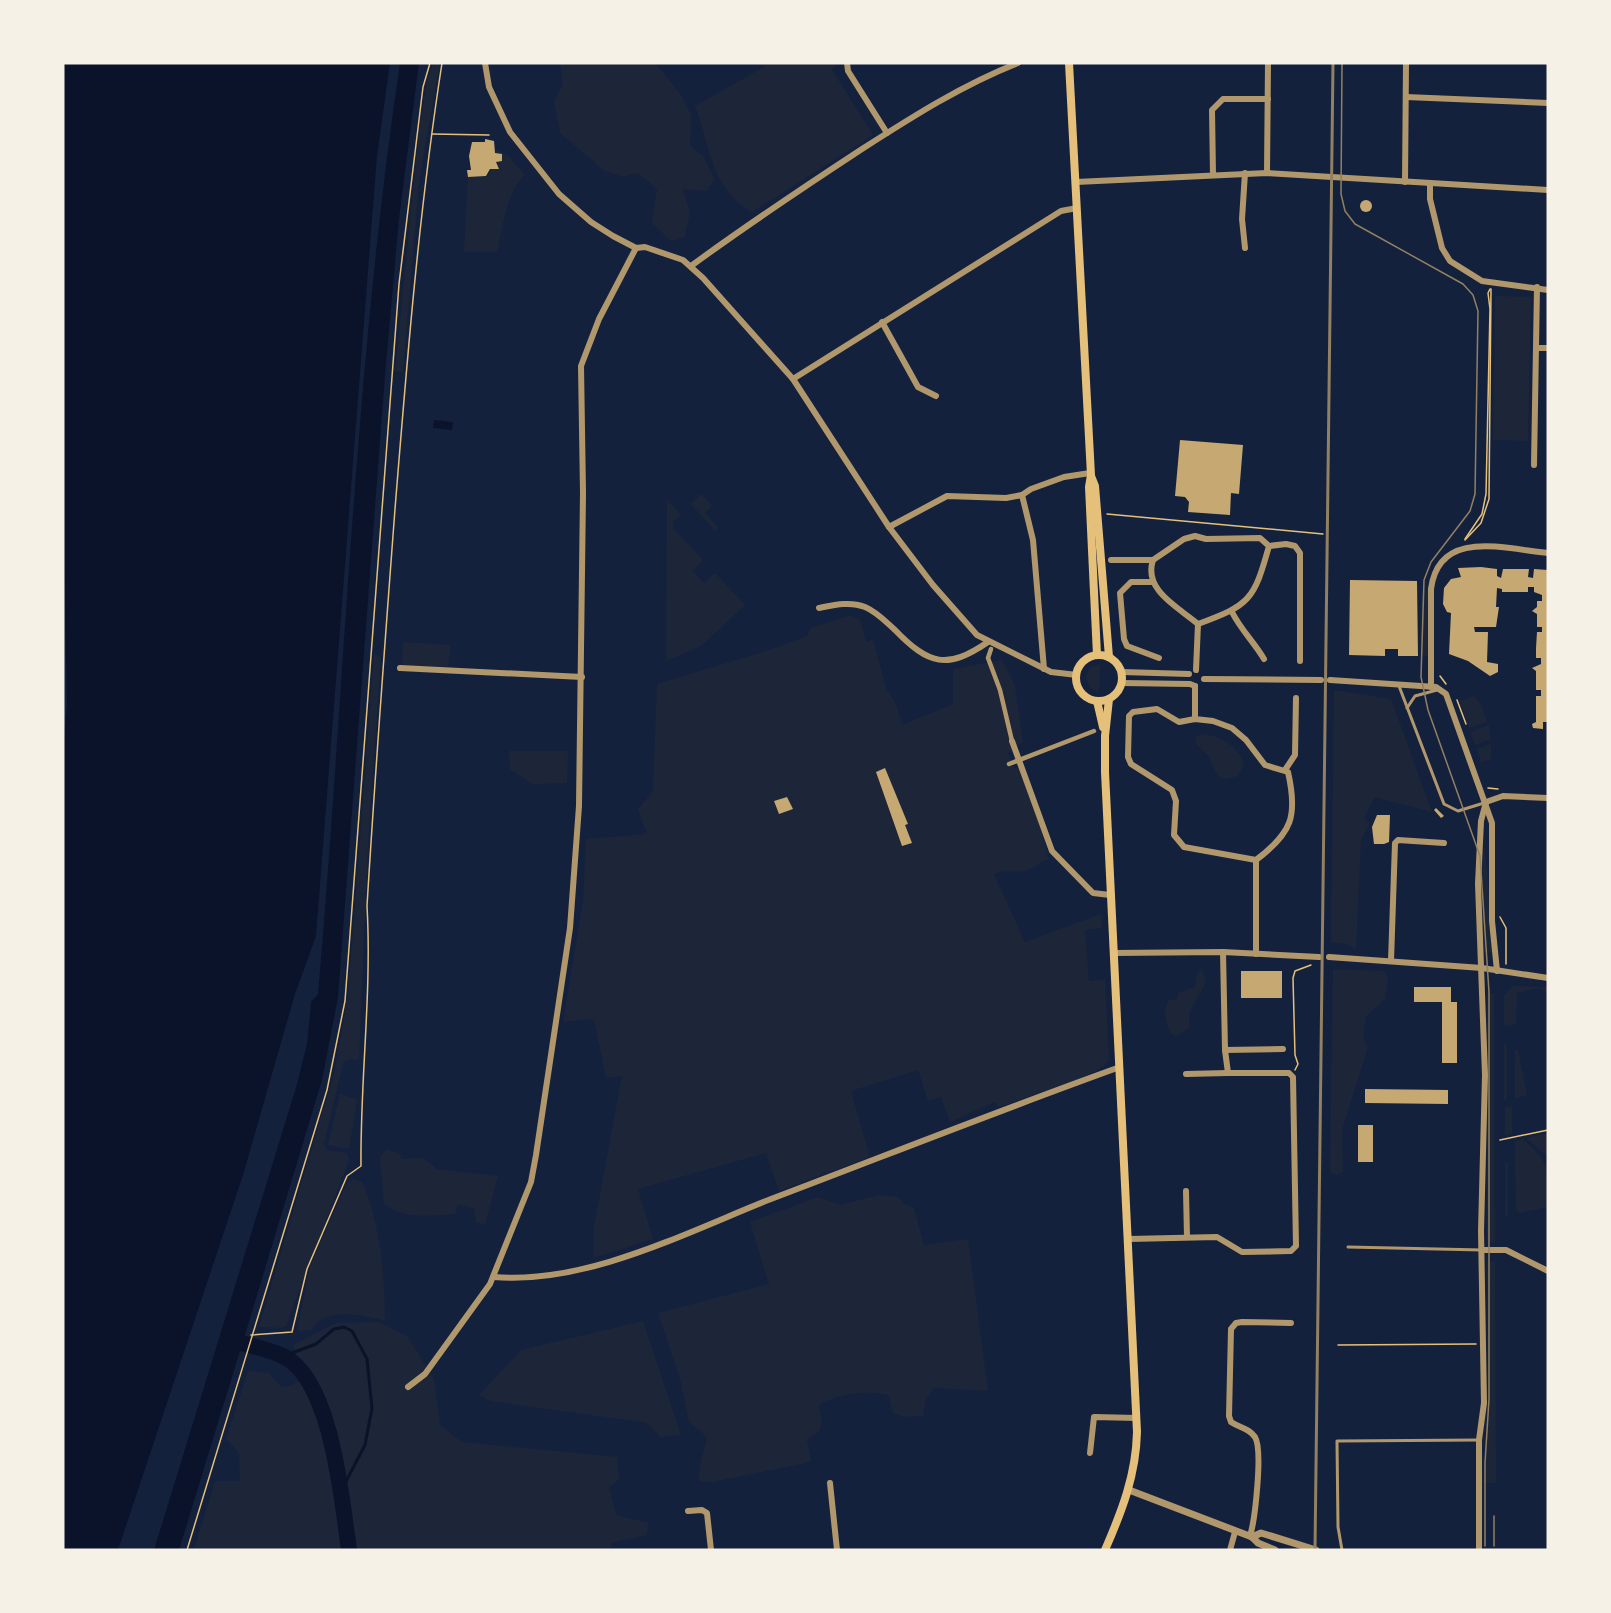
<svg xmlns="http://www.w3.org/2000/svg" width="1611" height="1613" viewBox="0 0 1611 1613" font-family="'Alegreya Sans',sans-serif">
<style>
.green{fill:#1d2539}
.water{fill:#0b132b}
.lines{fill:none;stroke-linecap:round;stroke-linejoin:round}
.stream{stroke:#0b132b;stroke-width:3}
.river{stroke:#0b132b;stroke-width:16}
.building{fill:#c6a872}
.path{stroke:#e5c07b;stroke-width:1.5}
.service{stroke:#b1986c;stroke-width:3}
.pedestrian{stroke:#b1986c;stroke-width:4.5}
.minor{stroke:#b1986c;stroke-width:6}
.tertiary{stroke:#b1986c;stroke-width:7}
.secondary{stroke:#e5c07b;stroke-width:8}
.tram{stroke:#918062;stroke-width:1.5}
.rail{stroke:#918062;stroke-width:3}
</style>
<rect width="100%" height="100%" fill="#14213d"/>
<!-- green -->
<g class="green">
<polygon points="433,63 440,63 419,182 403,372 395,371 419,131 427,81"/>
<polygon points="560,63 655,63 681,95 691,115 690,145 704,157 714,179 707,191 683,189 690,213 684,238 671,241 652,223 657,189 638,173 623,177 605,171 560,133 554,101 563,84"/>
<path d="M763 63H837L832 70 873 135 752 212C710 188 711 147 695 106L764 67Z"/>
<path d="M495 149 511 157V160L525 175C506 191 503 228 497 252H464L468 177 489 176 490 169 498 168 496 162 502 161V154L496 155Z"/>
<polygon points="1495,296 1531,297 1528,441 1493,440"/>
<polygon points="701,494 712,506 705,513 718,528 715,531 691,504"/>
<polygon points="667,500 681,515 673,522 673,528 703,560 693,571 704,583 715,573 745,605 701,646 666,661"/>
<polygon points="1421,591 1429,591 1428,656 1420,655"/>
<path d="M851 615 860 620 866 642 873 639 886 688 896 704 902 725 953 704V669L1002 660 1015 686 1023 742 1008 753 1014 768 1024 766 1049 860C1040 860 1036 867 1028 870 1017 874 1005 869 994 874L1025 942 1101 914 1102 928 1085 930 1089 981 1105 979 1109 1060C1098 1078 1020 1099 998 1107L995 1102 950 1122 941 1097 928 1101 918 1070 851 1091 870 1157 779 1191 766 1153 638 1189 653 1239 593 1258 594 1227 622 1076 606 1078 594 1019 563 1022 583 901 586 839 647 834 638 809 653 791 657 684 772 649 807 636 811 628Z"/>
<polygon points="403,642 451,645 448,667 402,666"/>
<polygon points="374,654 381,657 368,845 359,1060 350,1059 343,1063 324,1144 327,1150 347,1153 349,1160 286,1326 281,1328 259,1327 334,1074 348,997"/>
<polygon points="1100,664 1099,693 1089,687 1086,677 1090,667"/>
<polygon points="1334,690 1391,699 1432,812 1374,797 1364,819 1370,823 1361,840 1356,949 1344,943 1331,943"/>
<polygon points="1474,696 1482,706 1487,722 1469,728 1459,701"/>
<polygon points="1489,725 1491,739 1475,745 1470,732"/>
<path d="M1204 734C1222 737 1238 746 1244 764L1238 776 1225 779 1217 775 1208 755 1196 744V737Z"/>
<polygon points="1491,744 1491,759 1481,762 1477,749"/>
<polygon points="509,751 568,751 567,783 533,784 510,769"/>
<polygon points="1484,847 1488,877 1492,952 1482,953 1481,876"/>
<polygon points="1333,969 1384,971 1388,977 1385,999 1366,1016 1363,1038 1368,1047 1342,1130 1343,1172 1336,1175 1330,1171"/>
<path d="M1202 970 1206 982 1189 1013V1028L1176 1036 1170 1033C1166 1021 1162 1012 1169 1000L1177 999 1178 993 1195 987 1197 972Z"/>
<polygon points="1513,986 1548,987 1548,994 1540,988 1517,993 1516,1024 1504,1026 1504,995"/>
<polygon points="1487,994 1494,994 1495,1244 1487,1240"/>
<polygon points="1507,1044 1507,1100 1504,1100 1504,1045"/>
<polygon points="1515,1050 1518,1050 1527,1095 1515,1098"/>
<polygon points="340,1094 357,1099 349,1149 328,1145"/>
<polygon points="1512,1106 1512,1134 1505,1135 1505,1107"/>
<polygon points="1548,1133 1548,1161 1546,1155 1526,1138"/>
<path d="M1523 1139C1552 1165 1548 1169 1548 1207L1519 1213 1516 1210 1515 1141Z"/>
<path d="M387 1149 399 1153 402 1159 423 1158 437 1169 498 1176 485 1225 476 1222 474 1208 458 1205 455 1214C434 1216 400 1219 384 1204L380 1157Z"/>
<rect x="1505" y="1163" width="3" height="53"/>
<path d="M353 1179 362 1182C380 1221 385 1278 385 1321 362 1315 327 1306 311 1330L297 1331 310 1266 347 1183Z"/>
<path d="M878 1195 898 1197 904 1204 914 1208 924 1245 968 1239 988 1391 934 1388 925 1401 923 1416 906 1417 893 1413 888 1395C868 1390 837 1394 819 1405L822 1423 819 1432 807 1439 811 1462 713 1482 700 1481C697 1464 705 1453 707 1437L689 1422 680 1379 658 1313 769 1284 750 1222 818 1197 841 1205Z"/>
<polygon points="1495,1261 1496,1483 1483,1483 1488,1385 1487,1262"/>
<polygon points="643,1321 681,1435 661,1437 647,1423 490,1401 479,1395 521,1350"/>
<polygon points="379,1322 407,1336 434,1379 440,1425 462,1442 617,1457 619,1480 609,1487 616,1515 648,1523 647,1535 611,1543 612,1550 194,1550 215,1481 240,1481 239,1453 226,1439 248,1371 269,1373 281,1387 293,1385 305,1377 293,1345 336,1323"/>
</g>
<!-- water -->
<g class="water">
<polygon points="63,63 390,63 377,156 316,936 295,994 243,1175 118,1550 63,1550 63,748 67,704 63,518"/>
<path d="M400 63H419L399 219 385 375 338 997 322 1080 245 1335 247 1338 244 1350 240 1351 179 1550H154L297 1084 307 1044 311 1002 318 994C345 684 354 371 400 63Z"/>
<polygon points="434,420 453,422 452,430 433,428"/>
</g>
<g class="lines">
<!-- stream -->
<polyline class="stream" points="284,1356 316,1344 334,1329 344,1327 352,1331 367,1359 372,1408 365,1445 342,1489"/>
<!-- river -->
<path class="river" d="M231 1341C243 1343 273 1351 283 1356 332 1379 342 1502 349 1550"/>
</g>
<!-- building -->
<g class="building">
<polygon points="485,139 494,141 495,153 502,154 502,161 496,162 499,169 490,169 486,176 468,177 467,170 471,170 469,156 472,142 485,142"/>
<circle cx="1366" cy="206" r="6"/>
<polygon points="1180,440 1243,445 1239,494 1231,493 1230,515 1188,512 1189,502 1185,497 1175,496"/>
<polygon points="1481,567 1497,569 1497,576 1501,578 1503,569 1529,569 1528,577 1533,578 1534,569 1548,570 1548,722 1543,722 1543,729 1533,728 1532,724 1536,722 1536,696 1541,696 1541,690 1536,690 1536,671 1532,668 1541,664 1541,658 1536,658 1536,648 1537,632 1542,632 1542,627 1537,627 1537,614 1532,611 1537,607 1537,601 1542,601 1542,595 1534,592 1534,587 1528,587 1528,592 1502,592 1502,589 1497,588 1496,607 1499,607 1496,627 1474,627 1475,632 1488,632 1487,662 1498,664 1498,672 1490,676 1468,661 1449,654 1451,613 1447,612 1443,604 1444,588 1451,579 1461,577 1458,568"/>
<polygon points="1350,580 1417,581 1418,656 1398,656 1398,649 1385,649 1385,656 1349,655"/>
<polygon points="885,768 908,824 905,825 912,843 902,846 876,772"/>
<polygon points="787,797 793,809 779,814 774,801"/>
<polygon points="1436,808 1444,816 1441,818 1434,810"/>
<polygon points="1377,815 1390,815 1389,842 1384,844 1374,844 1372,827"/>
<rect x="1241" y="971" width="41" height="27"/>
<polygon points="1414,987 1451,987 1451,1002 1457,1002 1457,1063 1442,1063 1442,1002 1414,1002"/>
<polygon points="1365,1089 1448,1090 1448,1104 1365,1103"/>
<rect x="1358" y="1125" width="15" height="37"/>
</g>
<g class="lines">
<!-- path -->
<g class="path">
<polyline points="432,134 489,135"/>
<polyline points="1107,514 1323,534"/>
<polyline points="1465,539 1482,514 1486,494 1490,309 1488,293 1490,289"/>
<polyline points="1465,540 1481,523 1489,499 1491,289"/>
<polyline points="1440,676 1446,684"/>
<polyline points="1457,700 1466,724"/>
<polyline points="1488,788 1498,789"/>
<polyline points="1500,917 1506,928 1506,964"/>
<polyline points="1295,1070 1298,1064 1295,1055 1293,978 1295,971 1311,965"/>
<polyline points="1500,1140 1548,1130"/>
<path d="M251 1335 292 1332 307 1269 347 1176 361 1166C360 1080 372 993 367 906 375 774 385 641 395 509 407 360 419 211 442 63"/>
<polyline points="1338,1345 1476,1344"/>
<polyline points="187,1550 327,1090 345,1001 399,284 423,87 430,63"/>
</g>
<!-- service -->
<g class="service">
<polyline points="1399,686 1444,804 1458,811 1484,803"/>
<polyline points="1407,708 1415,696 1437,690"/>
<polyline points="1348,1247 1482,1250"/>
<polyline points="1342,1550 1338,1527 1337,1441 1479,1440"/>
</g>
<!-- pedestrian -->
<g class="pedestrian">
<polyline points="991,649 988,658 1000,690 1012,741"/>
<polyline points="1009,764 1094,731"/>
</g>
<!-- minor -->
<g class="minor">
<polyline points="485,63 489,87 510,132 559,194 591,222 613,236 636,248 645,247 683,260 703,278 793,379 889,527 933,585 977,635 1051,672 1077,675"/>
<polyline points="847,63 848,71 887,133"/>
<polyline points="1406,97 1548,103"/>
<polyline points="1245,173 1242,219 1245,248"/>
<polyline points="1267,173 1268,63"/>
<polyline points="1213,175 1212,110 1223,99 1268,99"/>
<polyline points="1076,182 1267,173 1548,190"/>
<polyline points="1405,182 1406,63"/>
<polyline points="1430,183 1430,199 1442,248 1450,261 1482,281 1548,290"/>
<path d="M691 266C747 225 804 187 862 149 912 117 962 85 1018 63"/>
<polyline points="882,322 918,387 936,396"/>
<polyline points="1536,348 1548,348"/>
<polyline points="793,379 1061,211 1077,208"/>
<polyline points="1534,465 1537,287"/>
<polyline points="1022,495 1033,540 1044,669"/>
<polyline points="889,527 947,496 1006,498 1022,495 1031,489 1064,477 1090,473"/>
<path d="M1195 536 1206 539 1260 538 1269 546C1254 600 1250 605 1198 624 1178 607 1143 590 1153 560L1184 539Z"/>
<polyline points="1269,546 1286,544 1295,546 1300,553 1300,661"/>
<polyline points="1111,560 1153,560"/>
<polyline points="1152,582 1131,582 1120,593 1124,639 1127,646 1159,658"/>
<path d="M819 608C834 605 850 601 865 607 877 612 886 622 895 630 929 665 947 670 988 642"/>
<path d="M1232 612C1241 630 1254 642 1264 659"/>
<polyline points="400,668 582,677"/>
<polyline points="1196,670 1198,624"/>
<polyline points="1122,672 1189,674"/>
<polyline points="1204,679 1321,680"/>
<polyline points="1330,680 1436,687 1446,694 1492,823 1492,921 1497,971"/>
<polyline points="1122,683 1190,684 1195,686"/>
<path d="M1195 686V719L1213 721 1232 728 1246 740 1265 765 1288 772C1298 816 1292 833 1256 860L1184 847 1174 835 1176 801 1172 790 1131 764 1128 757 1129 716 1133 712 1157 709 1179 722 1195 719"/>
<path d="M1431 687V589C1439 528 1505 549 1548 553"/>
<polyline points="1012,741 1052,851 1093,893 1110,895"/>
<polyline points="1285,770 1295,755 1296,698"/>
<polyline points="1486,802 1503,796 1548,798"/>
<polyline points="1223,952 1225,1050 1283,1049"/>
<polyline points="1113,953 1223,952 1319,957"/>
<polyline points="1256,954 1256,860"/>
<polyline points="1329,957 1482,968 1548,978"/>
<polyline points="1391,961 1395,843 1398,840 1444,843"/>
<polyline points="1186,1074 1228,1073"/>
<polyline points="1186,1191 1187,1237"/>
<polyline points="1129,1239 1217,1237 1242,1252 1291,1251 1296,1246 1293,1077 1289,1073 1228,1073 1225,1050"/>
<polyline points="1483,1250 1506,1250 1548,1271"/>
<path d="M494 1277C586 1285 687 1232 771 1199 887 1155 1003 1109 1120 1067"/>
<polyline points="408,1387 425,1374 490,1284 531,1182 536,1155 570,928 579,806 583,493 581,366 599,319 636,248"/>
<polyline points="1090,1453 1094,1417 1137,1418"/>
<polyline points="830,1483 837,1550"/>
<polyline points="688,1511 702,1510 707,1513 711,1550"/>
<path d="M1250 1536C1255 1520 1263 1450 1255 1437 1249 1428 1240 1428 1231 1422L1229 1416 1231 1329 1236 1323 1242 1322 1291 1323"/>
<polyline points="1230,1550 1235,1532"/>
<polyline points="1479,1550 1479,1440 1484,1403 1481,1231 1485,1075 1478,884 1481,821 1486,802"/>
</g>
<!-- tertiary -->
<g class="tertiary">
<polyline points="1129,1490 1252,1537 1258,1543 1275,1550"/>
<polyline points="1252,1537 1261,1533 1316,1550"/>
</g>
<!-- secondary -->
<g class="secondary">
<polyline points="1069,63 1091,475 1089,487 1097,655"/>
<polyline points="1091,476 1095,486 1109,657"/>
<circle cx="1099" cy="678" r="23"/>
<polyline points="1097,701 1103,727"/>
<path d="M1105 1550C1122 1511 1136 1475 1137 1432L1105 772V736L1109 699"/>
</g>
<!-- tram -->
<g class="tram">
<polyline points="1342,63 1341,194 1345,211 1355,224 1463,284 1473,295 1478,311 1475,494 1470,511 1431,562 1424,580 1421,677 1428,710 1480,856 1489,992 1489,1399 1485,1463 1485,1546"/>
<polyline points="1494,1516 1494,1546"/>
</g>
<!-- rail -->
<polyline class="rail" points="1315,1550 1333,63"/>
</g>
<!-- border -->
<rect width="1611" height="1613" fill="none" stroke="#f6f1e7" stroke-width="129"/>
</svg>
